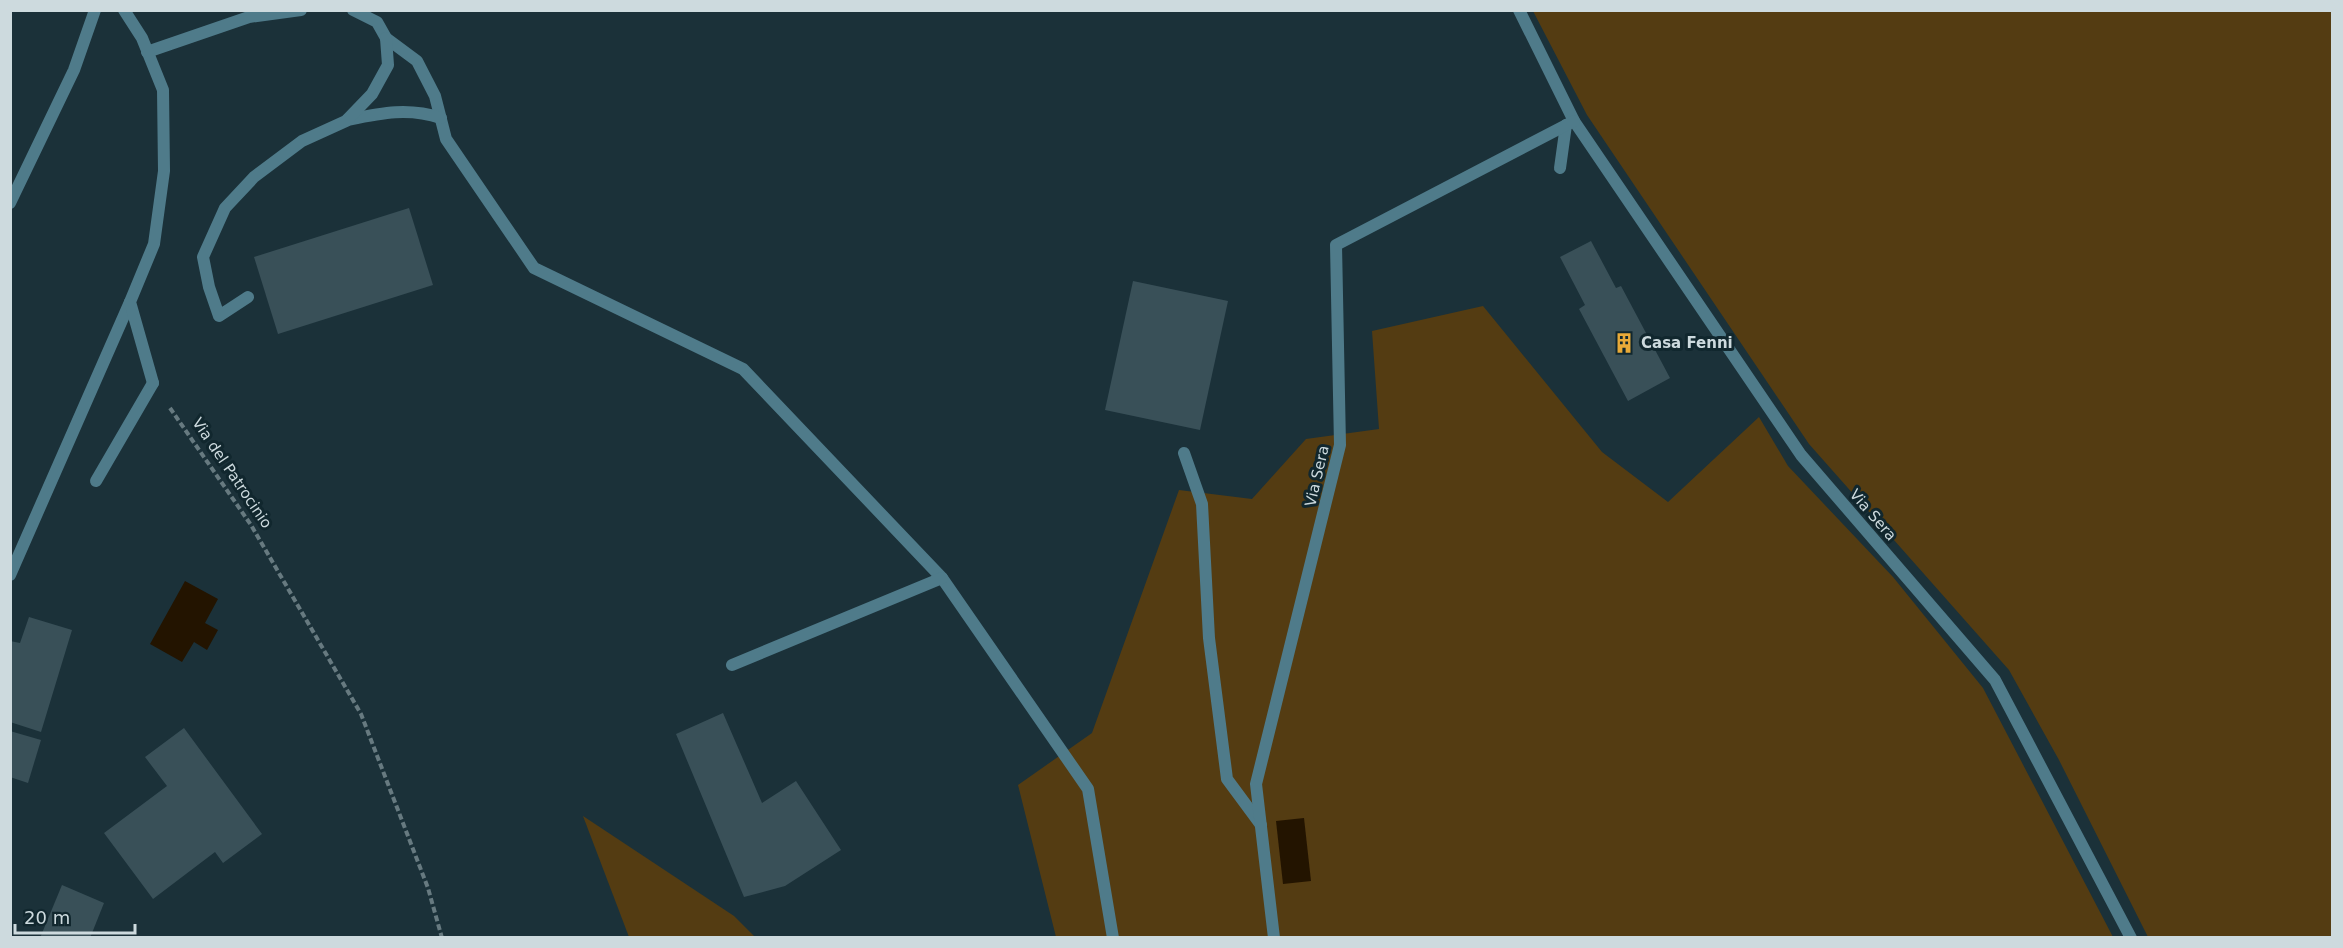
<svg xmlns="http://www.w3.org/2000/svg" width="2343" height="948" viewBox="0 0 2343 948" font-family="'DejaVu Sans',sans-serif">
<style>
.green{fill:#543c12}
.water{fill:#231400}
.building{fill:#395058}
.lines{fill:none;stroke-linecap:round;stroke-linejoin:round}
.path{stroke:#677a80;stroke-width:4;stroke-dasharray:6 3;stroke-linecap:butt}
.service{stroke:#4f7b8a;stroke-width:12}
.minor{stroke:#4f7b8a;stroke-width:12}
.labels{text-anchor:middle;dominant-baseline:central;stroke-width:6;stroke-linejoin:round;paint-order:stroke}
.poi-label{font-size:15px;font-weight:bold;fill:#cddade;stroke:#11272e;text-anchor:start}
.street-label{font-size:15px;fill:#cddade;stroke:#11272e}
</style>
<rect width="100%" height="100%" fill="#1b3139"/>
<!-- green -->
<g class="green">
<polygon points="1533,11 2332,11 2332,937 2148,937 2059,760 2009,670 1809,444 1587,115"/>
<polygon points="1483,306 1602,452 1668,502 1759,417 1788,466 1893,577 1983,688 2113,937 1056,937 1018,785 1092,733 1179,490 1252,499 1306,439 1379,429 1372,331"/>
<polygon points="583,816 734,916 755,937 629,937"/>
</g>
<!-- water -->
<g class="water">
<polygon points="185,581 218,599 205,623 218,630 207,650 194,642 182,662 150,644"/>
<polygon points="1304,818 1311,881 1283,884 1276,821"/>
</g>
<!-- building -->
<g class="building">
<polygon points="409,208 433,285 278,334 254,257"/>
<polygon points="1591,241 1616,288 1621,286 1670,378 1628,401 1579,309 1585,305 1560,257"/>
<polygon points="1133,281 1228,301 1200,430 1105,410"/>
<polygon points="29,617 72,630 41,732 10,722 10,641 20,643"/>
<polygon points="723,713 762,803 796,781 841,850 785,886 744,897 676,734"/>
<polygon points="184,728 262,834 223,863 215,852 153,899 104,833 167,786 145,757"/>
<polygon points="10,731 41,740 28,783 10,777"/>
<polygon points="62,885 104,903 90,938 40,938"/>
</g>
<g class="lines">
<!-- path -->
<polyline class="path" points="170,408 251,525 361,714 428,888 442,938"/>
<!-- service -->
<g class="service">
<polyline points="353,10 377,22 386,38 417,61 435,96 446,139 534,268 743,369 942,578 1088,789 1113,938"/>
<polyline points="147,52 249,17 301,10"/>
<path d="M347 120C381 113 408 107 441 118"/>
<polyline points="1560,168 1566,125"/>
<polyline points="10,203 74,70 95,10"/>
<polyline points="248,297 219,316 209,287 203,257 225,208 254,177 302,141 346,121 372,94 388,65 386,38"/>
<polyline points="1184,453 1202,504 1209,638 1227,779 1261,825"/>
<polyline points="96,481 153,383"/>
<polyline points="10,575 130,302"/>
<polyline points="732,665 942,578"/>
</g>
<!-- minor -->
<g class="minor">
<polyline points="124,10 142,38 163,90 164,171 154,244 130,302 153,383"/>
<polyline points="1519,10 1574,121 1801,455 1995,680 2131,938"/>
<polyline points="1274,938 1256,784 1340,445 1336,245 1574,121"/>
</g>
</g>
<!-- icons -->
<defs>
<g id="building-bare" transform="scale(1.62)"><path d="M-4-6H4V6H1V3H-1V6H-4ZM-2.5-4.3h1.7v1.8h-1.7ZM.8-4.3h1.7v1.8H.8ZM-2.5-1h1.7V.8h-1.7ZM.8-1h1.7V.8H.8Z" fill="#e9aa38" stroke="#11272e" stroke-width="2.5" paint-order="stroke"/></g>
</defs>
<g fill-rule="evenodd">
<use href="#building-bare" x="1624" y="343"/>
</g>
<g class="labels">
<!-- poi labels -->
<g class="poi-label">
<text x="1641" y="343">Casa Fenni</text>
</g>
<!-- street labels -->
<g class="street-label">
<text transform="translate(232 473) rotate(56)">Via del Patrocinio</text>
<text transform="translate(1317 476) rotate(-77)">Via Sera</text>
<text transform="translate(1873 515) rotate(49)">Via Sera</text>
</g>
</g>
<!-- border -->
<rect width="2343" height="948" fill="none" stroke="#cddade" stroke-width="24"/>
<!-- scale -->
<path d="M15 924v9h120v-9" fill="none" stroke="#cddade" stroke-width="3"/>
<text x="24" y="924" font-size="18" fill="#cddade" stroke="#11272e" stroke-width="4.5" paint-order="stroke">20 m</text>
</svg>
